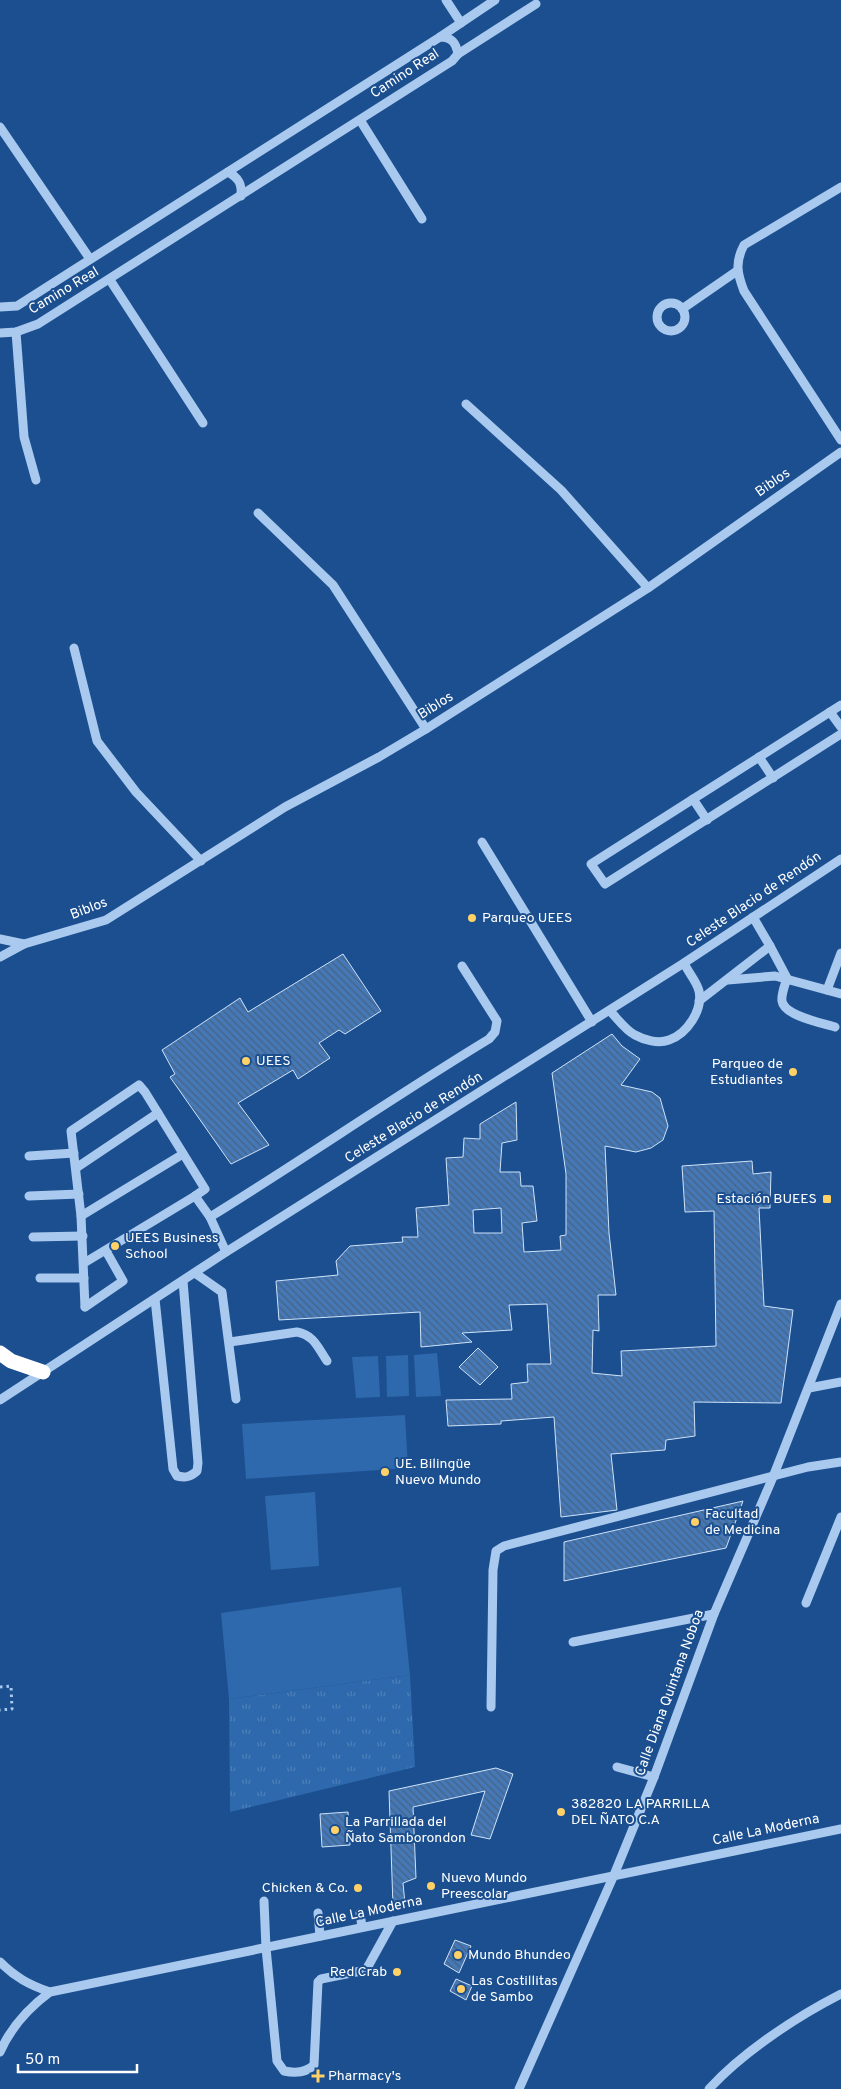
<svg xmlns="http://www.w3.org/2000/svg" width="841" height="2089" viewBox="0 0 841 2089" font-family="Overpass,sans-serif">
<style>
.park{fill:url(#park-tufts)}
.pitch{fill:#2e69ad}
.building{fill:url(#building-back-hatch);stroke:#cfe3fa;fill-rule:evenodd}
.lines{fill:none;stroke-linecap:round;stroke-linejoin:round}
.path{stroke:#a9c9ee;stroke-width:3;stroke-dasharray:2.5 4;stroke-linecap:butt}
.minor{stroke:#a9c9ee;stroke-width:9}
.highway{stroke:#fff;stroke-width:15}
.poi-dot{fill:#ffd166;stroke:#1b4f8f;stroke-width:2}
.labels{text-anchor:middle;dominant-baseline:central;stroke-width:4;stroke-linejoin:round;paint-order:stroke}
.street-label{font-size:14px;fill:#fff;stroke:#1b4f8f}
.poi-label{font-size:14px;fill:#fff;stroke:#1b4f8f;text-anchor:start}
</style>
<defs>
<pattern id="park-tufts" width="24" height="20" patternUnits="userSpaceOnUse" patternTransform="scale(1.25)"><rect width="24" height="20" fill="#2e69ad"/><path d="M3 7l-1-3M5 7V3M7 7l1-3M15 17l-1-3M17 17v-4M19 17l1-3" fill="none" stroke="#4d80b9"/></pattern>
<pattern id="building-back-hatch" width="6" height="6" patternUnits="userSpaceOnUse" patternTransform="scale(1.25)"><rect width="6" height="6" fill="#4478b7"/><path d="M-1 5l2 2M0 0l6 6M5-1l2 2" fill="none" stroke="#486282"/></pattern>
</defs>
<rect width="100%" height="100%" fill="#1b4f8f"/>
<!-- park -->
<polygon class="park" points="410,1675 415,1767 230,1812 229,1699"/>
<!-- pitch -->
<g class="pitch">
<polygon points="437,1353 441,1396 416,1397 414,1355"/>
<polygon points="408,1355 409,1396 387,1397 386,1356"/>
<polygon points="378,1356 380,1397 356,1398 352,1357"/>
<polygon points="405,1415 408,1468 246,1479 242,1424"/>
<polygon points="315,1492 319,1566 271,1570 265,1496"/>
<polygon points="401,1587 410,1675 229,1699 221,1613"/>
</g>
<!-- building -->
<g class="building">
<polygon points="343,954 381,1011 345,1034 339,1030 319,1043 330,1058 298,1079 293,1070 238,1103 269,1145 231,1164 170,1077 175,1074 162,1050 240,998 248,1012"/>
<path d="M612 1034 622 1046 640 1059 621 1085 652 1092 660 1098 668 1126 663 1140 651 1148 636 1152 605 1146 609 1233 616 1295H598L599 1331 593 1330 592 1373 622 1376 621 1351 716 1346 714 1211 685 1212 682 1166 752 1161 753 1174 771 1172 770 1208H759L764 1306 793 1310 781 1403 694 1402 695 1436 666 1440 665 1450 611 1454 617 1510 561 1517 554 1417 501 1421V1424L448 1426 446 1400 512 1399 511 1384 528 1382 527 1364H551L547 1304 509 1305 512 1330 462 1333 472 1342 421 1347 420 1312 279 1320 276 1281 338 1275 336 1261 350 1246 403 1242 402 1237H418L416 1208 449 1205 446 1158 463 1157 464 1138 480 1139V1124L516 1102 517 1140 502 1143 500 1172H520L521 1186H533L537 1221 522 1223 524 1252 561 1250 560 1236 566 1235V1174L552 1073ZM501 1208 502 1233H474L473 1210Z"/>
<polygon points="478,1348 498,1367 480,1385 459,1367"/>
<polygon points="743,1501 726,1548 564,1581 564,1542"/>
<polygon points="496,1768 513,1774 490,1839 471,1835 485,1791 413,1807 416,1878 403,1883 405,1904 393,1906 389,1791"/>
<polygon points="348,1812 350,1845 322,1847 320,1814"/>
<polygon points="455,1940 471,1946 459,1973 444,1964"/>
<polygon points="456,1979 472,1986 466,2000 450,1991"/>
</g>
<g class="lines">
<!-- path -->
<polyline class="path" points="0,1687 11,1686 12,1709 0,1710"/>
<!-- minor -->
<g class="minor">
<polyline points="446,0 461,23"/>
<polyline points="440,37 495,0"/>
<polyline points="458,54 536,4"/>
<polyline points="360,120 422,219"/>
<polyline points="0,127 90,259"/>
<path d="M228 172C239 178 242 184 241 196"/>
<path d="M841 187 744 245C735 262 737 273 744 291L841 440"/>
<polyline points="110,280 203,423"/>
<circle cx="671" cy="317" r="14"/>
<path d="M0 307 17 306 440 37C452 37 456 43 458 54L452 61 38 324 16 332 0 333"/>
<polyline points="682,309 737,271"/>
<polyline points="16,332 24,437 36,480"/>
<polyline points="466,404 561,490 648,588"/>
<polyline points="258,513 333,585 426,729"/>
<polyline points="74,648 97,741 136,792 201,861"/>
<polyline points="841,705 591,864 605,884 841,734"/>
<polyline points="830,712 841,727"/>
<polyline points="759,757 773,778"/>
<polyline points="693,799 707,820"/>
<polyline points="482,842 592,1022"/>
<polyline points="0,939 24,944 0,957"/>
<polyline points="24,944 106,920 285,807 379,757 426,729 648,588 841,452"/>
<path d="M770 946 787 978C785 985 781 994 782 1001 784 1016 822 1023 835 1027"/>
<polyline points="728,980 775,976 841,994"/>
<polyline points="827,990 841,953"/>
<polyline points="699,1001 770,946 753,917"/>
<path d="M610 1011C617 1018 625 1030 635 1035 644 1040 658 1044 669 1040 687 1034 703 1010 699 991 697 982 688 972 684 963"/>
<polyline points="29,1156 74,1153"/>
<polyline points="76,1168 158,1113"/>
<polyline points="29,1196 79,1194"/>
<polyline points="81,1216 183,1154"/>
<path d="M210 1217C304 1159 395 1096 489 1039L495 1032 497 1021 462 966"/>
<polyline points="33,1237 83,1236"/>
<polyline points="84,1263 195,1196 210,1217 226,1252"/>
<polyline points="195,1273 222,1292 236,1399"/>
<polyline points="40,1278 84,1278"/>
<path d="M155 1299 173 1469 177 1476C186 1478 190 1477 197 1471L198 1463 183 1281"/>
<polyline points="85,1307 81,1216 71,1131 139,1085 145,1092 205,1189 195,1196"/>
<polyline points="85,1307 123,1281 106,1251"/>
<path d="M230 1342 297 1332C314 1335 318 1348 327 1361"/>
<polyline points="809,1388 841,1382"/>
<polyline points="0,1400 226,1252 684,963 841,859"/>
<polyline points="806,1603 841,1517"/>
<polyline points="573,1642 714,1614"/>
<polyline points="491,1707 493,1570 496,1551 504,1546 808,1467 841,1462"/>
<polyline points="617,1767 654,1777"/>
<path d="M264 1901 266 1948 277 2061 284 2071C294 2073 306 2073 314 2065L318 1982 321 1979 366 1970 393 1921"/>
<polyline points="318,1913 320,1936"/>
<polyline points="360,1913 362,1927"/>
<path d="M0 1962C15 1977 29 1985 50 1992"/>
<path d="M0 2052C11 2027 27 2009 50 1992L841 1829"/>
<polyline points="519,2089 614,1875 654,1777 714,1614 773,1477 841,1304"/>
<path d="M709 2089C743 2052 796 2017 841 1994"/>
</g>
<!-- highway -->
<polyline class="highway" points="0,1353 11,1361 43,1372"/>
</g>
<!-- markers -->
<g class="poi-dot">
<circle cx="472" cy="918" r="5"/>
<circle cx="246" cy="1061" r="5"/>
<circle cx="793" cy="1072" r="5"/>
<rect x="822" y="1194" width="10" height="10" rx="2.5"/>
<circle cx="115" cy="1246" r="5"/>
<circle cx="385" cy="1472" r="5"/>
<circle cx="695" cy="1522" r="5"/>
<circle cx="561" cy="1812" r="5"/>
<circle cx="335" cy="1830" r="5"/>
<circle cx="431" cy="1886" r="5"/>
<circle cx="358" cy="1888" r="5"/>
<circle cx="458" cy="1955" r="5"/>
<circle cx="397" cy="1972" r="5"/>
<circle cx="461" cy="1989" r="5"/>
<path d="M315.5 2068.5h5v5h5v5h-5v5h-5v-5h-5v-5h5z"/>
</g>
<g class="labels">
<!-- street labels -->
<g class="street-label">
<text transform="translate(405 74) rotate(-33)">Camino Real</text>
<text transform="translate(64 291) rotate(-31)">Camino Real</text>
<text transform="translate(773 483) rotate(-35)">Biblos</text>
<text transform="translate(436 706) rotate(-32)">Biblos</text>
<text transform="translate(754 900) rotate(-34)">Celeste Blacio de Rendón</text>
<text transform="translate(89 909) rotate(-21)">Biblos</text>
<text transform="translate(414 1118) rotate(-32)">Celeste Blacio de Rendón</text>
<text transform="translate(670 1693) rotate(-70)">Calle Diana Quintana Noboa</text>
<text transform="translate(766 1830) rotate(-12)">Calle La Moderna</text>
<text transform="translate(369 1912) rotate(-12)">Calle La Moderna</text>
</g>
<!-- poi labels -->
<g class="poi-label">
<text x="482" y="918">Parqueo UEES</text>
<text x="256" y="1061">UEES</text>
<text x="783" y="1064" text-anchor="end">Parqueo de<tspan x="783" dy="16">Estudiantes</tspan></text>
<text x="817" y="1199" text-anchor="end">Estación BUEES</text>
<text x="125" y="1238">UEES Business<tspan x="125" dy="16">School</tspan></text>
<text x="395" y="1464">UE. Bilingüe<tspan x="395" dy="16">Nuevo Mundo</tspan></text>
<text x="705" y="1514">Facultad<tspan x="705" dy="16">de Medicina</tspan></text>
<text x="571" y="1804">382820 LA PARRILLA<tspan x="571" dy="16">DEL ÑATO C.A</tspan></text>
<text x="345" y="1822">La Parrillada del<tspan x="345" dy="16">Ñato Samborondon</tspan></text>
<text x="441" y="1878">Nuevo Mundo<tspan x="441" dy="16">Preescolar</tspan></text>
<text x="348" y="1888" text-anchor="end">Chicken &amp; Co.</text>
<text x="468" y="1955">Mundo Bhundeo</text>
<text x="387" y="1972" text-anchor="end">Red Crab</text>
<text x="471" y="1981">Las Costillitas<tspan x="471" dy="16">de Sambo</tspan></text>
<text x="328" y="2076">Pharmacy's</text>
</g>
</g>
<!-- scale -->
<path d="M18 2064v8h119v-8" fill="none" stroke="#ffffff" stroke-width="2.5"/>
<text x="25" y="2064" font-size="15" fill="#ffffff" stroke="#1b4f8f" stroke-width="4" paint-order="stroke">50 m</text>
</svg>
